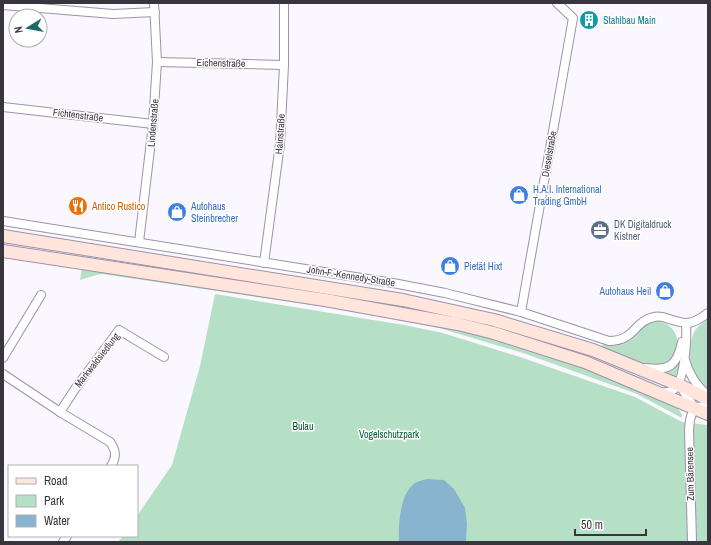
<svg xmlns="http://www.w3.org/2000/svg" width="711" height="545" viewBox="0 0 711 545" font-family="'Archivo Narrow',sans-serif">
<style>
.green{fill:#b6e0c5}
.water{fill:#88b4cf}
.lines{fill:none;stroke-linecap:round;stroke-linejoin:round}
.minor-casing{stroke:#9c92aa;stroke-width:10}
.secondary-casing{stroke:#9c92aa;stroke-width:14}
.minor{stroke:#fff;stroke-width:8}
.secondary{stroke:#ffe5dc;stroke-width:12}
.labels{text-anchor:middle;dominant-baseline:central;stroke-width:3;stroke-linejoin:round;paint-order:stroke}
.culture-label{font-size:10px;fill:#0d838f;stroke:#fff;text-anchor:start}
.street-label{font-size:10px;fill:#39353f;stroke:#fff}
.shop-label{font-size:10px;fill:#366cbe;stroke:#fff;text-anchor:start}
.food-label{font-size:10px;fill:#c56008;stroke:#fff;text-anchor:start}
.service-label{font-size:10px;fill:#4e5e75;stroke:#fff;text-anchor:start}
.park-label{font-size:10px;fill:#055430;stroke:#fff}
</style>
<rect width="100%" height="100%" fill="#faf8fe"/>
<!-- green -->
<g class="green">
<polygon points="82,268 324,305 457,328 493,337 585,366 666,400 677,408 682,414 682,418 637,394 526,354 439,328 346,310 102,274 96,275 80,280"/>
<polygon points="215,294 404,325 443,333 523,358 635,397 682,422 708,425 708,542 118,542 123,536 137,536 137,516 172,465 200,366"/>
<path d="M708 319V389C702 385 694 377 691 370 688 360 690 337 696 329 699 325 704 322 708 319Z"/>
<path d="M658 321C687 327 682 365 654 366 647 366 611 351 601 348L603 344C617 348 627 345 637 334 639 332 641 328 643 327 648 323 653 322 658 321Z"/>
<polygon points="683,356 675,378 661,374 671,370"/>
</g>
<!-- water -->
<path class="water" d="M427 479 444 480 454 489 465 508 467 524 466 542H399C398 525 400 493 415 483 418 481 423 480 427 479Z"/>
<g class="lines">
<!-- minor casing -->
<g class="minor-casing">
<g id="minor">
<polyline points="3,5 113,14 155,12"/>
<polyline points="157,62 284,65"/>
<polyline points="3,107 153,124"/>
<path d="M3 221 393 283 445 293 521 312 609 341C635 341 634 321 654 317 659 316 664 317 669 319 687 325 692 325 708 313"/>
<polyline points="139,242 153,124 157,62 154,3"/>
<polyline points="264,263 280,144 284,65 284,3"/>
<polyline points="521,312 573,18 557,3"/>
<polyline points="3,358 41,295"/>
<path d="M685 360C689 375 696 385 707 395"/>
<path d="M646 368C669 371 677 366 682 342"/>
<path d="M3 374 60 412 110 442C116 450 117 457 111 466"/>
<polyline points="680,386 694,407"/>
<path d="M661 393C664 392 670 392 673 390 685 384 687 337 686 324"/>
<polyline points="695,407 708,406"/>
<polyline points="60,412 75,389 119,330 164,357"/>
<polyline points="63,542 67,536"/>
<polyline points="692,542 689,430 690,420 694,407"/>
</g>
</g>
<!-- secondary casing -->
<g class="secondary-casing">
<g id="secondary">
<polyline points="3,236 403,300 494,320 593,350 679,385 708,399"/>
<polyline points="3,251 325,300 458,324 494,333 585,362 708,414"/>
</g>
</g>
<!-- minor -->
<use href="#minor" class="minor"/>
<!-- secondary -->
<use href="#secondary" class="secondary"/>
</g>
<!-- icons -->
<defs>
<g id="building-disc" transform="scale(1)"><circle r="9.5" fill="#0f9aa8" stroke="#fff"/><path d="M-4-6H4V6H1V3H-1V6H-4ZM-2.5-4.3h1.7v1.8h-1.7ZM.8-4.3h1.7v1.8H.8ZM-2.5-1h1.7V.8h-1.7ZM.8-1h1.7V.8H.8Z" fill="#fff"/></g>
<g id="shop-disc" transform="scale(1)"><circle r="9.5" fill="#3f7fe0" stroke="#fff"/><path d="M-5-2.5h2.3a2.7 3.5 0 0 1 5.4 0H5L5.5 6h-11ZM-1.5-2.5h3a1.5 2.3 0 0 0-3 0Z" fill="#fff"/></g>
<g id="restaurant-disc" transform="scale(1)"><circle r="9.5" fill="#e8710a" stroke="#fff"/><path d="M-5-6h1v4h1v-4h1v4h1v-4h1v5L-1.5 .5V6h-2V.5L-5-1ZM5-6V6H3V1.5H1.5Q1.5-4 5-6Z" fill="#fff"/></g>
<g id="office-disc" transform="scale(1)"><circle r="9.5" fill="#5c6f8a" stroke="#fff"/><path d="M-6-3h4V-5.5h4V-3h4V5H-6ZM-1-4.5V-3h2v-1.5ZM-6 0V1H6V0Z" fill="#fff"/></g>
</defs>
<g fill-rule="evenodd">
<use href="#building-disc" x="589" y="20"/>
<use href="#shop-disc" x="519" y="195"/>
<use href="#restaurant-disc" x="78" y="206"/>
<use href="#shop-disc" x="177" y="212"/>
<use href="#office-disc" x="600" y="230"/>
<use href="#shop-disc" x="450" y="266"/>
<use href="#shop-disc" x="665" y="291"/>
</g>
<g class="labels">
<!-- culture labels -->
<g class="culture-label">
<text x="603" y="20">Stahlbau Main</text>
</g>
<!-- street labels -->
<g class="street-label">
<text transform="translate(221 63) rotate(1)">Eichenstraße</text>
<text transform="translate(78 115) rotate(7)">Fichtenstraße</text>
<text transform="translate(153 123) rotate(-85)">Lindenstraße</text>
<text transform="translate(280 134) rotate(-86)">Hainstraße</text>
<text transform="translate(549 154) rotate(-80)">Dieselstraße</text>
<text transform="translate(351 276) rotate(9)">John-F.-Kennedy-Straße</text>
<text transform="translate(97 360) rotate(-52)">Markwaldsiedlung</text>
<text transform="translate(690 474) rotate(-91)">Zum Bärensee</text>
</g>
<!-- shop labels -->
<g class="shop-label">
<text x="533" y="189">H.A.I. International<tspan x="533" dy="12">Trading GmbH</tspan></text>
<text x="191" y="206">Autohaus<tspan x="191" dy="12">Steinbrecher</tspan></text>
<text x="464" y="266">Pietät Hixt</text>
<text x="651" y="291" text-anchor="end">Autohaus Heil</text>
</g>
<!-- food labels -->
<g class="food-label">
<text x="92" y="206">Antico Rustico</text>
</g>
<!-- service labels -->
<g class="service-label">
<text x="614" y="224">DK Digitaldruck<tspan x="614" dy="12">Kistner</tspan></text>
</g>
<!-- park labels -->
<g class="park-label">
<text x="303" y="426">Bulau</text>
<text x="389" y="434">Vogelschutzpark</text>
</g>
</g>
<!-- border -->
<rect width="711" height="545" fill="none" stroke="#39353f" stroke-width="8"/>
<!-- legend -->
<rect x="8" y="465" width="130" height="72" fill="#ffffff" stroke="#b0aeb2"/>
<rect x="16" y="478" width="20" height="6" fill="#ffe5dc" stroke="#b0aeb2"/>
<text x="44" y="485" font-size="12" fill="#39353f">Road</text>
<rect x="16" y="495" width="20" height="12" fill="#b6e0c5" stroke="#b0aeb2"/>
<text x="44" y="505" font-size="12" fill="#39353f">Park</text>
<rect x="16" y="515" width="20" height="12" fill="#88b4cf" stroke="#b0aeb2"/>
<text x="44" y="525" font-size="12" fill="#39353f">Water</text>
<!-- north arrow -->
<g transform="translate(28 28) rotate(259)"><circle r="19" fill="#ffffff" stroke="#b0aeb2"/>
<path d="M0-3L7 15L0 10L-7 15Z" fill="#1d6a6a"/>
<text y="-6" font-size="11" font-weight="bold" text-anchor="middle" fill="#39353f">N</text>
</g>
<!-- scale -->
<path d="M575 529v6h71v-6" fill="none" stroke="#39353f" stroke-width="2"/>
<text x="581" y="529" font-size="12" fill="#39353f" stroke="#ffffff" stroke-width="3" paint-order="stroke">50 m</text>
</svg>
